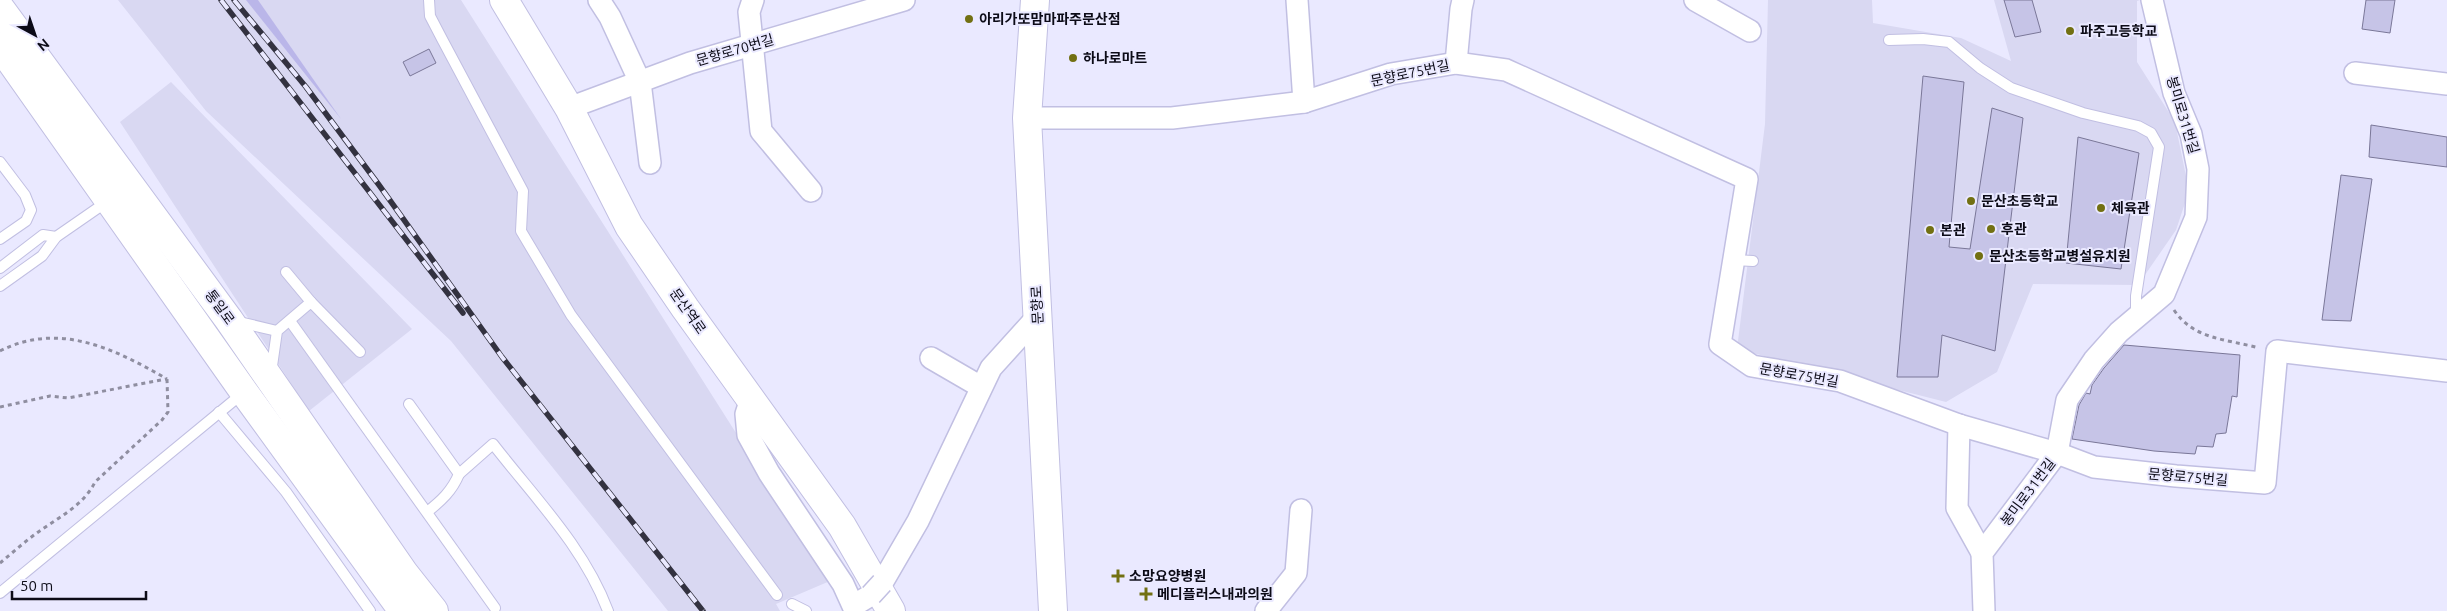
<svg xmlns="http://www.w3.org/2000/svg" width="2447" height="611" viewBox="0 0 2447 611" font-family="Ubuntu,'Noto Sans KR',sans-serif">
<style>
.built{fill:#d9d8f2}
.green{fill:#bab6e9}
.building{fill:#c6c4e7;stroke:#7a7798}
.lines{fill:none;stroke-linecap:round;stroke-linejoin:round}
.lane-casing{stroke:#c1bfe2;stroke-width:12}
.street-casing{stroke:#c1bfe2;stroke-width:24}
.secondary-casing{stroke:#c1bfe2;stroke-width:30}
.primary-casing{stroke:#c1bfe2;stroke-width:30}
.path{stroke:#8f8ea0;stroke-width:3;stroke-dasharray:4 4;stroke-linecap:butt}
.lane{stroke:#fff;stroke-width:10}
.street{stroke:#fff;stroke-width:21}
.secondary{stroke:#fff;stroke-width:28}
.primary{stroke:#fff;stroke-width:28}
.rail-casing{stroke:#333240;stroke-width:5.5}
.rail{stroke:#eae9ff;stroke-width:4;stroke-dasharray:11;stroke-linecap:butt}
.street-bridge-casing{stroke:#c1bfe2;stroke-width:24;stroke-linecap:butt}
.street-bridge{stroke:#fff;stroke-width:21}
.poi-dot{fill:#727012;stroke:#eae9ff;stroke-width:2}
.labels{text-anchor:middle;dominant-baseline:central;stroke-width:4;stroke-linejoin:round;paint-order:stroke}
.poi-label{font-size:14px;font-weight:bold;fill:#0c0b17;stroke:#eae9ff;text-anchor:start}
.street-label{font-size:14px;fill:#0c0b17;stroke:#eae9ff}
</style>
<rect width="100%" height="100%" fill="#eae9ff"/>
<!-- built -->
<g class="built">
<polygon points="118,0 461,0 830,581 776,604 780,611 668,611 451,341 206,111"/>
<polygon points="1768,0 1872,0 1873,23 1961,38 2011,61 1994,0 2140,0 2137,1 2137,62 2175,122 2189,191 2176,230 2138,285 2033,284 1997,372 1946,402 1737,349 1765,124"/>
<polygon points="171,82 412,329 309,411 120,122"/>
</g>
<!-- green -->
<polygon class="green" points="246,0 258,0 341,119"/>
<!-- building -->
<g class="building">
<polygon points="2004,0 2032,0 2041,32 2015,37"/>
<polygon points="2366,0 2395,0 2390,33 2362,29"/>
<polygon points="429,49 436,63 410,76 403,62"/>
<polygon points="1923,76 1964,82 1949,247 1970,249 1992,108 2023,118 1995,351 1942,335 1938,377 1897,377"/>
<polygon points="2371,125 2447,137 2447,167 2369,157"/>
<polygon points="2078,137 2139,153 2121,269 2066,263"/>
<polygon points="2341,175 2372,179 2351,321 2322,320"/>
<polygon points="2124,345 2240,355 2237,397 2232,396 2226,433 2216,434 2213,447 2197,446 2195,454 2154,451 2072,439 2079,405 2086,393 2090,394 2092,385 2104,368"/>
</g>
<g class="lines">
<!-- lane casing -->
<g class="lane-casing">
<g id="lane">
<polyline points="429,0 430,16 442,39 523,191 521,231 571,315 777,595"/>
<polyline points="1889,40 1923,39 1949,42 1980,68 2011,88 2083,113 2138,126 2151,133 2159,147 2136,296 2136,316"/>
<polyline points="0,162 25,195 31,210 26,221 0,239"/>
<polyline points="1734,260 1753,261"/>
<polyline points="0,268 43,235 56,237"/>
<polyline points="286,272 311,302"/>
<polyline points="0,286 42,256 56,237 108,201"/>
<polyline points="235,321 277,331"/>
<polyline points="290,321 495,608"/>
<polyline points="271,373 277,331 311,302 360,352"/>
<path d="M409 404 459 474 493 444C534 497 584 547 608 611"/>
<polyline points="219,412 286,492 370,611"/>
<path d="M427 512C441 501 452 491 459 474"/>
<polyline points="0,593 243,393"/>
<polyline points="792,604 806,611"/>
</g>
</g>
<!-- street casing -->
<g class="street-casing">
<g id="street">
<polyline points="599,0 610,17 640,82 650,163"/>
<polyline points="753,0 749,12 761,131 811,191"/>
<polyline points="1297,0 1304,102"/>
<polyline points="1695,0 1750,31"/>
<polyline points="1456,63 1461,9 1463,0"/>
<polyline points="2355,73 2447,84"/>
<polyline points="569,108 690,63 904,0"/>
<polyline points="1027,118 1172,118 1304,102 1391,74 1456,63 1506,70 1747,179 1720,344 1752,366 1840,381 1959,425 2057,453 2094,467 2176,476 2265,483 2277,351 2447,371"/>
<polyline points="931,358 981,387"/>
<polyline points="751,399 746,414 748,435 769,473 843,584 853,606 871,595"/>
<polyline points="1959,425 1957,508 1982,553"/>
<polyline points="882,583 918,521 991,368 1038,316"/>
<polyline points="1266,611 1296,573 1301,510"/>
<polyline points="1984,611 1982,553 2057,453 2067,400 2094,360 2119,332 2164,294 2196,217 2198,169 2191,134 2174,93 2152,0"/>
</g>
</g>
<!-- secondary casing -->
<g class="secondary-casing">
<g id="secondary">
<polyline points="504,0 569,108 629,226 685,308 842,526 891,611"/>
<polyline points="1035,0 1027,118 1053,611"/>
</g>
</g>
<!-- primary casing -->
<g class="primary-casing">
<g id="primary">
<polyline points="0,8 229,320 404,573 434,611"/>
<polyline points="0,46 244,392 403,611"/>
</g>
</g>
<!-- path -->
<g class="path">
<path d="M2174 310C2194 340 2227 339 2259 348"/>
<path d="M0 351C59 321 115 349 167 379"/>
<polyline points="0,407 50,396 68,398 166,379"/>
<path d="M0 563C11 554 22 544 34 535 55 519 83 507 95 482L162 420 168 412 167 379"/>
</g>
<!-- lane -->
<use href="#lane" class="lane"/>
<!-- street -->
<use href="#street" class="street"/>
<!-- secondary -->
<use href="#secondary" class="secondary"/>
<!-- primary -->
<use href="#primary" class="primary"/>
<!-- rail casing -->
<g class="rail-casing">
<g id="rail">
<polyline points="221,0 463,313"/>
<polyline points="234,0 306,87 379,185 502,357 703,611"/>
</g>
</g>
<!-- rail -->
<use href="#rail" class="rail"/>
<!-- street-bridge casing -->
<g class="street-bridge-casing">
<polyline id="street-bridge" points="871,595 882,583"/>
</g>
<!-- street-bridge -->
<use href="#street-bridge" class="street-bridge"/>
</g>
<!-- markers -->
<g class="poi-dot">
<circle cx="969" cy="19" r="5"/>
<circle cx="2070" cy="31" r="5"/>
<circle cx="1073" cy="58" r="5"/>
<circle cx="1971" cy="201" r="5"/>
<circle cx="2101" cy="208" r="5"/>
<circle cx="1991" cy="229" r="5"/>
<circle cx="1930" cy="230" r="5"/>
<circle cx="1979" cy="256" r="5"/>
<path d="M1115.5 568.5h5v5h5v5h-5v5h-5v-5h-5v-5h5z"/>
<path d="M1143.5 586.5h5v5h5v5h-5v5h-5v-5h-5v-5h5z"/>
</g>
<g class="labels">
<!-- poi labels -->
<g class="poi-label">
<text x="979" y="19">아리가또맘마파주문산점</text>
<text x="2080" y="31">파주고등학교</text>
<text x="1083" y="58">하나로마트</text>
<text x="1981" y="201">문산초등학교</text>
<text x="2111" y="208">체육관</text>
<text x="2001" y="229">후관</text>
<text x="1940" y="230">본관</text>
<text x="1989" y="256">문산초등학교병설유치원</text>
<text x="1129" y="576">소망요양병원</text>
<text x="1157" y="594">메디플러스내과의원</text>
</g>
<!-- street labels -->
<g class="street-label">
<text transform="translate(735 50) rotate(-16)">문향로70번길</text>
<text transform="translate(1410 73) rotate(-12)">문향로75번길</text>
<text transform="translate(2183 115) rotate(73)">봉미로31번길</text>
<text transform="translate(1037 305) rotate(-93)">문향로</text>
<text transform="translate(220 307) rotate(54)">통일로</text>
<text transform="translate(688 311) rotate(55)">문산역로</text>
<text transform="translate(1799 375) rotate(10)">문향로75번길</text>
<text transform="translate(2188 477) rotate(5)">문향로75번길</text>
<text transform="translate(2028 492) rotate(-53)">봉미로31번길</text>
</g>
</g>
<!-- north arrow -->
<g transform="translate(35 35) rotate(140)" stroke="#eae9ff" stroke-width="4" paint-order="stroke">
<path d="M0-4L9 19L0 12L-9 19Z" fill="#0c0b17"/>
<text y="-8" font-size="14" font-weight="bold" text-anchor="middle" fill="#0c0b17">N</text>
</g>
<!-- scale -->
<path d="M12 591v8h134v-8" fill="none" stroke="#0c0b17" stroke-width="2.5"/>
<text x="20" y="591" font-size="15" fill="#0c0b17" stroke="#eae9ff" stroke-width="4" paint-order="stroke">50 m</text>
</svg>
